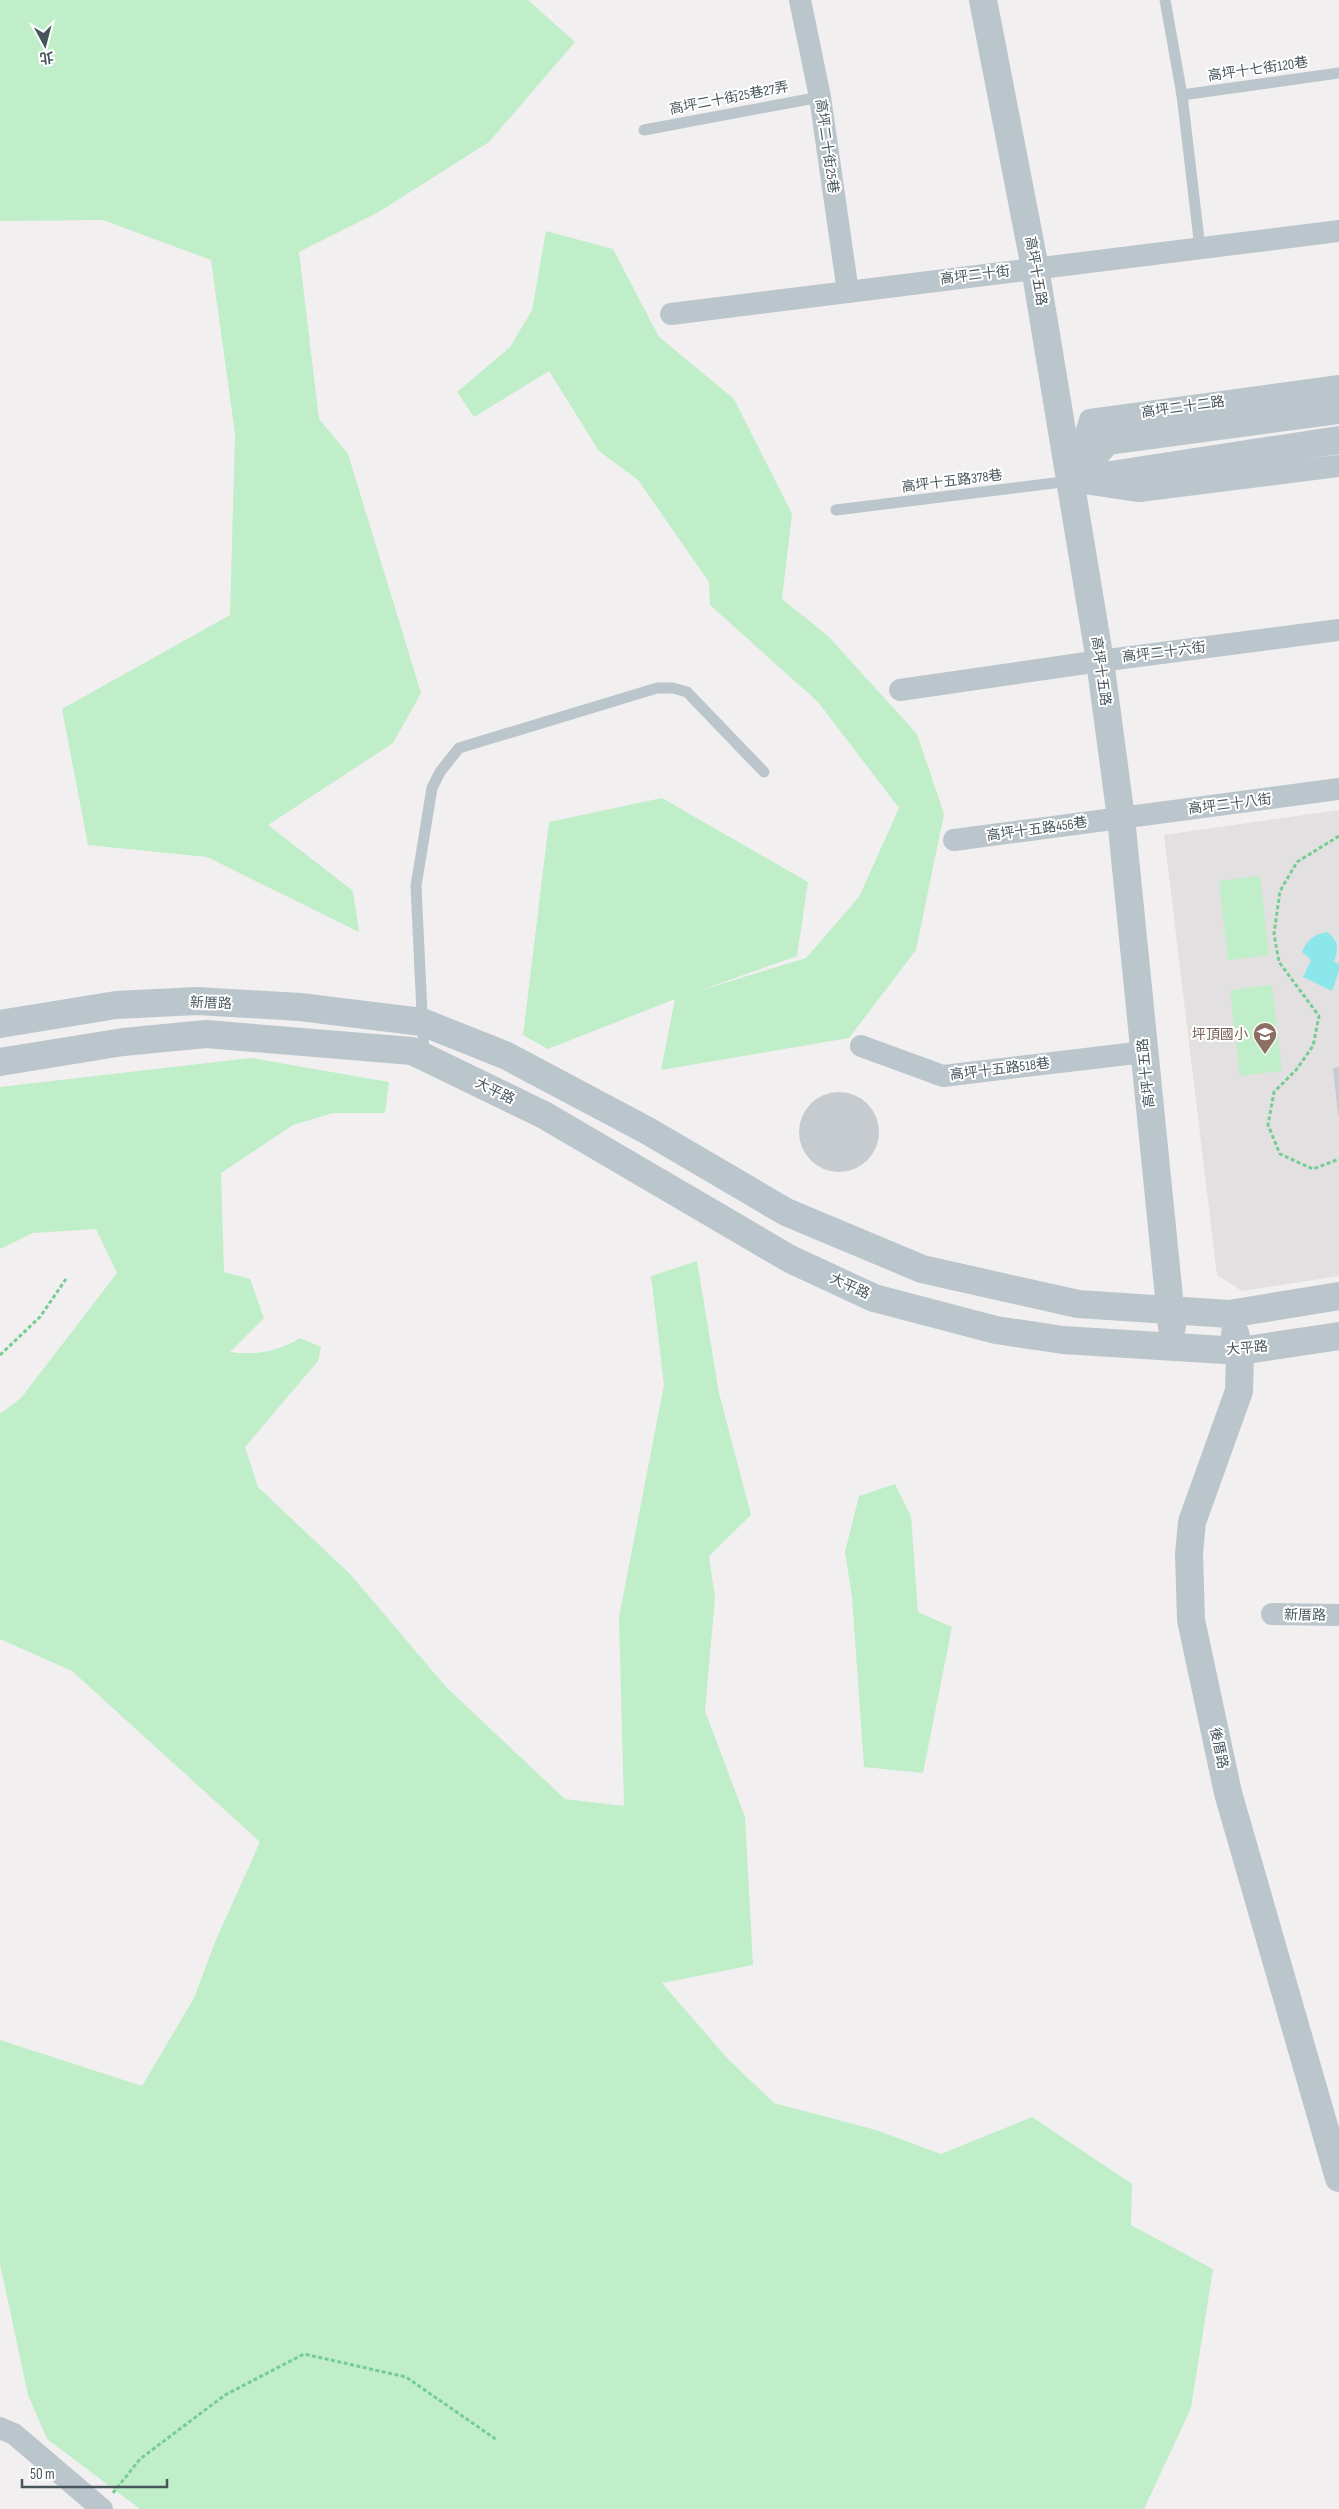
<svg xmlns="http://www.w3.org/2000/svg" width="1339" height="2509" viewBox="0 0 1339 2509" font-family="'Sofia Sans Condensed','Noto Sans TC',sans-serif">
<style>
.education{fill:#e3e0e1}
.green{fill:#bfeec9}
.water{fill:#8de7ea}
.building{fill:#c6cbcf}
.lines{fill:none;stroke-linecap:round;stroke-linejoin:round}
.path{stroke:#77cc94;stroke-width:3;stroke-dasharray:4 2.5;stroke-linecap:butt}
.service{stroke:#bbc6cc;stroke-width:11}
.minor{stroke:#bbc6cc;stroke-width:22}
.tertiary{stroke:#bbc6cc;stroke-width:28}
.labels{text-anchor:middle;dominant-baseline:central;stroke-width:4;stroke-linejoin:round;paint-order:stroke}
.street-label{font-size:14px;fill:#48565c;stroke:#fff}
.education-label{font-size:14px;fill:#785e54;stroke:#fff;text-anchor:end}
</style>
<rect width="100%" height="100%" fill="#f2eff0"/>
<!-- education -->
<polygon class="education" points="1339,810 1339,1276 1242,1291 1217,1275 1164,835"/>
<!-- green -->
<g class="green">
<polygon points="0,0 528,0 575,42 489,142 377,213 299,252 319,419 348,454 421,693 393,743 268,825 353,891 359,932 207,857 88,845 62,709 230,615 235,434 211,260 103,220 0,221"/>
<polygon points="546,231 613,249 659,337 734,399 792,514 782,599 828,636 917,734 944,814 916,950 849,1038 661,1070 675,999 548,1049 523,1035 549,822 662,798 808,882 797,956 695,992 806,958 859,897 899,808 818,702 710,605 709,582 638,480 599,451 549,371 474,417 457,392 510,347 532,310"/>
<polygon points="1260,876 1269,955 1228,960 1219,881"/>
<polygon points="1272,985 1282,1071 1240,1076 1230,990"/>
<path d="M251 1058 389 1082 385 1113H333L293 1125 221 1173 224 1272 250 1279 264 1318 230 1352C254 1356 280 1351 300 1338L321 1347 318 1361 245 1447 258 1487 350 1574 447 1688 565 1799 624 1806 619 1617 664 1385 651 1276 697 1261 719 1393 751 1515 709 1556 715 1598 705 1711 745 1817 753 1965 662 1983 727 2058 774 2103 876 2130 941 2154 1032 2117 1132 2184 1131 2225 1213 2269 1191 2408 1144 2509H140L47 2439 28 2395 0 2264V2040L142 2086 194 1998 215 1942 260 1842 72 1671 0 1639V1414L21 1398 117 1273 96 1229 33 1233 0 1249V1087Z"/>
<polygon points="895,1484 911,1516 918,1612 952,1627 923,1773 864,1767 852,1597 845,1552 859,1496"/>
</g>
<!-- water -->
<path class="water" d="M1327 932C1339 941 1339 948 1334 962L1339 964V971L1332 991 1303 977 1311 960 1302 952C1308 939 1313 935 1327 932Z"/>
<!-- building -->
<g class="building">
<polygon points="1339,1067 1339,1114 1338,1114 1333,1068"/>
<circle cx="839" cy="1132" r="40"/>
</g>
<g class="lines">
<!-- path -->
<g class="path">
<polyline points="1339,836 1297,862 1280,891 1274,934 1279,962 1319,1016 1313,1046 1296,1070 1274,1092 1268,1125 1280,1154 1313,1169 1339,1159"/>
<polyline points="0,1355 40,1317 66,1279"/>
<polyline points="113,2493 140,2459 225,2395 304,2354 406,2377 497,2440"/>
</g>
<!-- service -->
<g class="service">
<polyline points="1165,0 1182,95 1200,248"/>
<polyline points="1182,95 1339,73"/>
<polyline points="644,130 820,97"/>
<polyline points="836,510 1070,481"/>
<polyline points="424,1055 416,886 432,788 440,772 459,748 657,688 673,688 687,692 764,772"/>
</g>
<!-- minor -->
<g class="minor">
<polyline points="800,0 820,97 848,292"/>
<polyline points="671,314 1339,231"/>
<polyline points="1339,386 1090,420 1072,481 1139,491 1339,466"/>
<polyline points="900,690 1100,661 1339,630"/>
<polyline points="954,840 1339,789"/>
<polyline points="861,1046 943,1076 1144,1052"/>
<polyline points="1272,1614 1339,1615"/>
<polyline points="0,2428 14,2434 102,2509"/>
</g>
<!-- tertiary -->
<g class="tertiary">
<polyline points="983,0 1035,268 1100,661 1121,818 1172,1327"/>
<polyline points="1072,481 1107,441 1339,410"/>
<polyline points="1072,481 1339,440"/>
<polyline points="0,1024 116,1005 197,1001 300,1007 422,1022 507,1056 648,1131 786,1212 922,1269 1078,1304 1229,1314 1339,1296"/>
<polyline points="0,1062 123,1042 206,1034 412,1051 544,1115 790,1259 874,1298 996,1330 1063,1340 1240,1351 1339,1336"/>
<polyline points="1235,1333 1240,1351 1239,1391 1192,1522 1189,1554 1191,1620 1228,1793 1339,2178"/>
</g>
</g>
<!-- icons -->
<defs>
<g id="school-pin" transform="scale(1.25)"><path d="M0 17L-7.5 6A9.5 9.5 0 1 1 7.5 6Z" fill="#8d6e63" stroke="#fff"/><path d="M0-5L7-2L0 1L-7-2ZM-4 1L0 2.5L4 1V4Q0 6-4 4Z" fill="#fff"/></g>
</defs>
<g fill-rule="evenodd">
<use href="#school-pin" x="1265" y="1034"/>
</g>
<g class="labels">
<!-- street labels -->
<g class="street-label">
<text transform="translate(1258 69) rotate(-8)">高坪十七街120巷</text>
<text transform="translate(729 98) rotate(-11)">高坪二十街25巷27弄</text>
<text transform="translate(827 146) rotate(82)">高坪二十街25巷</text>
<text transform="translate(1036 271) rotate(80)">高坪十五路</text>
<text transform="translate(975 275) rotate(-7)">高坪二十街</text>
<text transform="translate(1183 407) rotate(-8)">高坪二十二路</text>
<text transform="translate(952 481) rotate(-7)">高坪十五路378巷</text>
<text transform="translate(1164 652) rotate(-7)">高坪二十六街</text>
<text transform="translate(1101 671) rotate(82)">高坪十五路</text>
<text transform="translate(1230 804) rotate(-7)">高坪二十八街</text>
<text transform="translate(1037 829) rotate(-8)">高坪十五路456巷</text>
<text transform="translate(211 1003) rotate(2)">新厝路</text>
<text transform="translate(1000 1069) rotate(-7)">高坪十五路518巷</text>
<text transform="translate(1146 1073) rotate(-96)">高坪十五路</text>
<text transform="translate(495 1091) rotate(26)">大平路</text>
<text transform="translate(850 1286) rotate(24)">大平路</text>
<text transform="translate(1247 1348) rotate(-5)">大平路</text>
<text transform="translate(1305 1615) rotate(1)">新厝路</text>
<text transform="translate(1219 1748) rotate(78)">後厝路</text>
</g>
<!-- education labels -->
<g class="education-label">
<text x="1248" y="1034">坪頂國小</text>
</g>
</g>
<!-- north arrow -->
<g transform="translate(45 45) rotate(173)" stroke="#ffffff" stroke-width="4" paint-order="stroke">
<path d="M0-4L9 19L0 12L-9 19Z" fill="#48565c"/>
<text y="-8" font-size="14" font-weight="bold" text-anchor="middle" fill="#48565c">北</text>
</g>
<!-- scale -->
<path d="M22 2479v8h145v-8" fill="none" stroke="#48565c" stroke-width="2.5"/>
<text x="30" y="2479" font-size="15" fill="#48565c" stroke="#ffffff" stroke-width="4" paint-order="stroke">50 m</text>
</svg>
